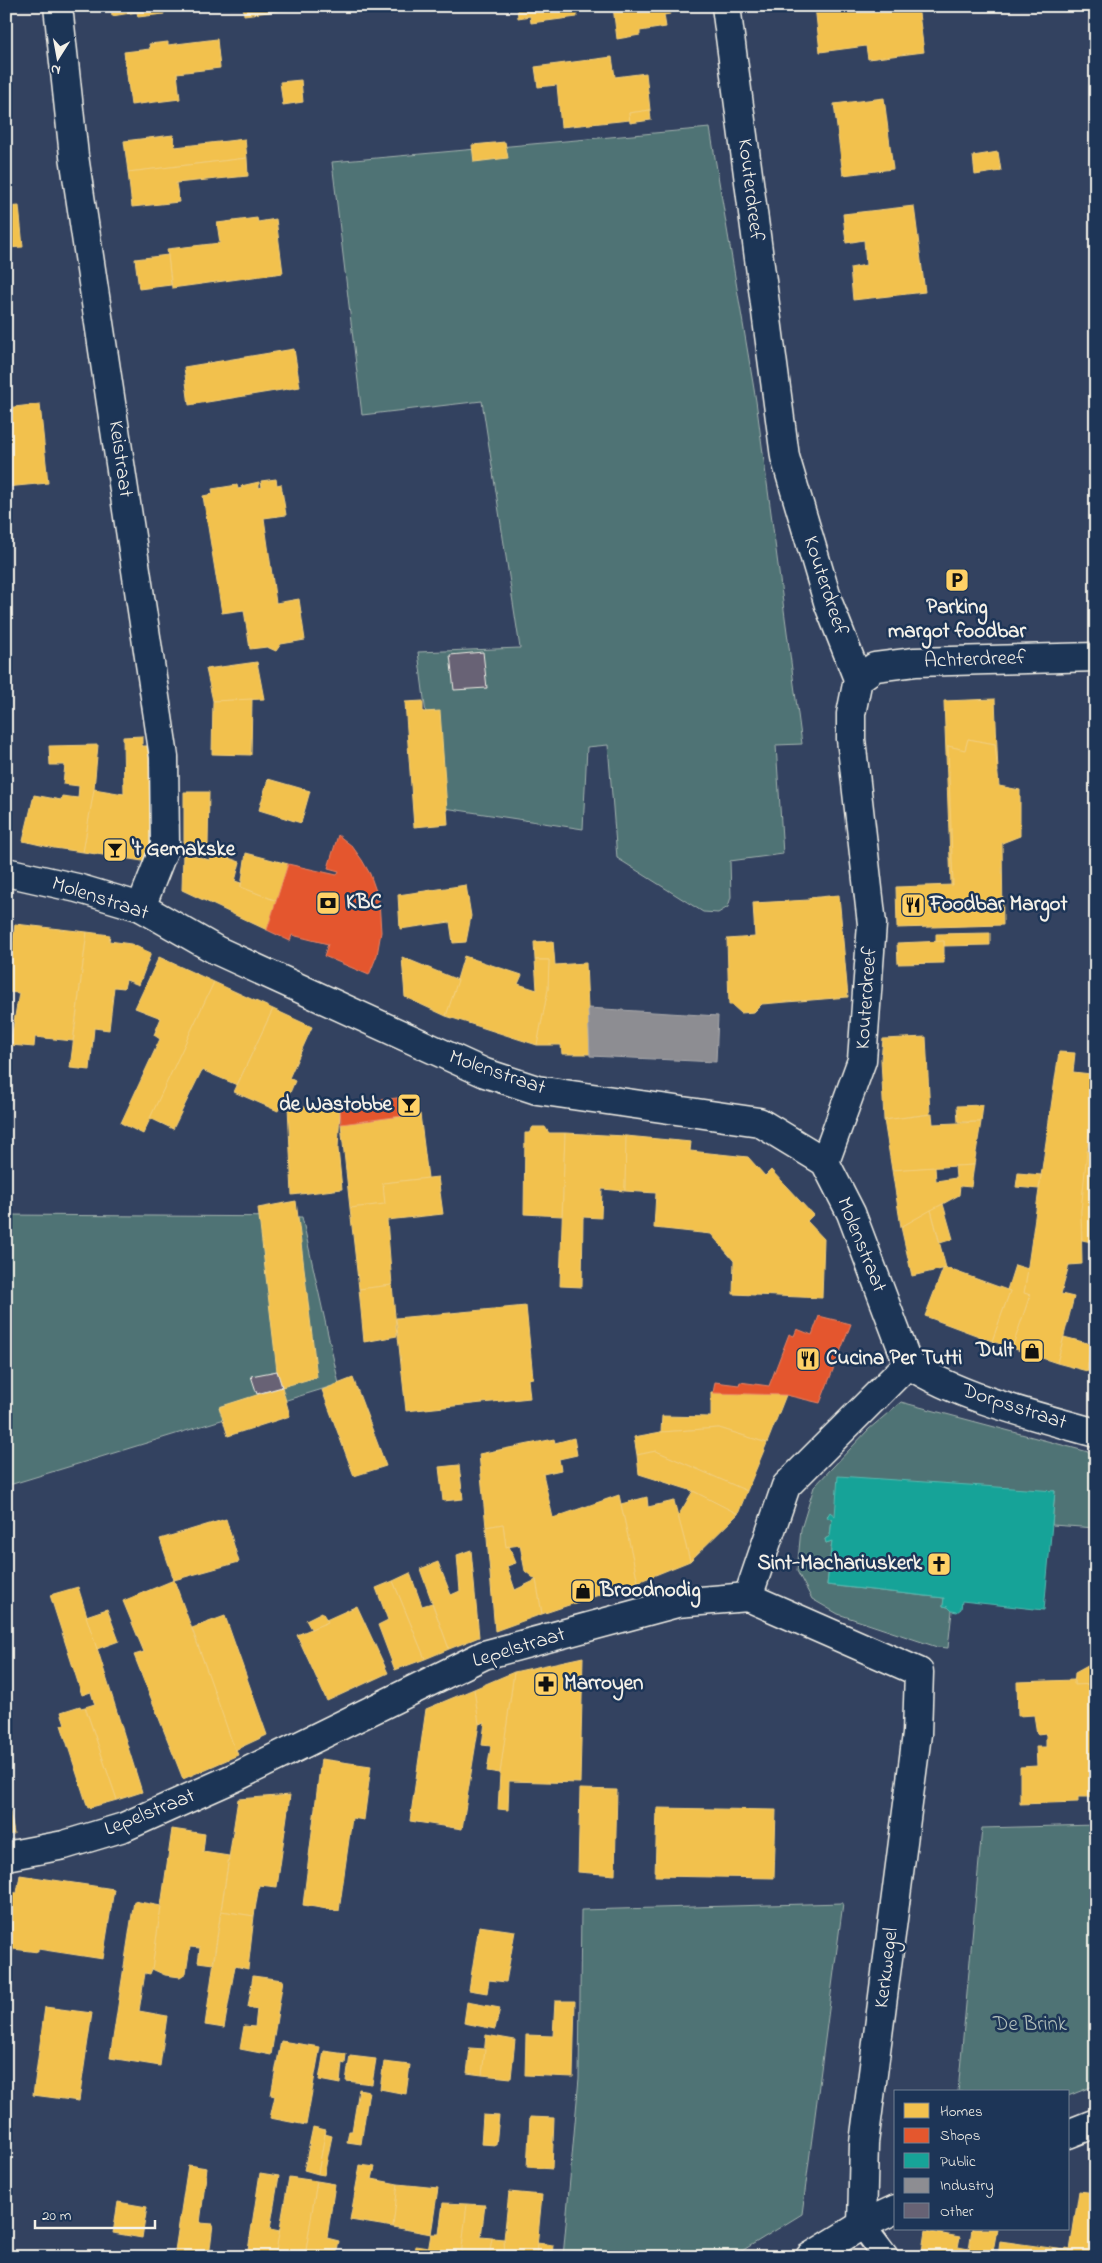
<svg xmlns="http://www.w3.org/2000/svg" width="1102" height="2263" viewBox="0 0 1102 2263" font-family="'Indie Flower',sans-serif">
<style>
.green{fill:#507374;stroke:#a2b2ae}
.homes{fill:#f2c14e;stroke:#f3cf7c}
.shops{fill:#e4572e;stroke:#e98566}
.public{fill:#17a398;stroke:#59bab0}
.industry{fill:#8d8d92;stroke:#acabac}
.building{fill:#676274;stroke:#f4f1e8}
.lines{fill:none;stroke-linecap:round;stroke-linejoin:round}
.lane-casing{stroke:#f4f1e8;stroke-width:28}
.street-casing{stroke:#f4f1e8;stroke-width:31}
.secondary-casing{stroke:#f4f1e8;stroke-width:31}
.lane{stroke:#1d3557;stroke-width:24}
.street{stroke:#1d3557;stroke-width:28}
.secondary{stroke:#1d3557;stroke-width:28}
.labels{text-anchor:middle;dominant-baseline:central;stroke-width:5;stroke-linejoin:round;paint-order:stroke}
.street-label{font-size:21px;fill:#f4f1e8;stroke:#1d3557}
.poi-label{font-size:21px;font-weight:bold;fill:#f4f1e8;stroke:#1d3557;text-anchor:start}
.park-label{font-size:21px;fill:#b2bfba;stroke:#1d3557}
</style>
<rect width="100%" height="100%" fill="#334260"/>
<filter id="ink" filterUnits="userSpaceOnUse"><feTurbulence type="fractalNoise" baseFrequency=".02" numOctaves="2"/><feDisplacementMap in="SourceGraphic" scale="10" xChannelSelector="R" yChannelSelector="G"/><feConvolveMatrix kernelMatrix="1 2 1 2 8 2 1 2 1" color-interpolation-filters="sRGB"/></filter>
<g filter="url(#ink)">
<!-- green -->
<g class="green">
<polygon points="710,128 756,401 802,744 776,745 783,854 730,861 731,897 728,907 718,913 703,912 617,858 608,745 587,747 583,829 438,807 418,652 520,648 482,401 362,415 332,162"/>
<polygon points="6,1215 302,1217 339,1384 6,1486"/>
<polygon points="901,1402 1096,1454 1096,1528 1052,1525 1055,1491 835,1516 830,1513 827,1516 832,1520 830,1536 825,1539 826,1543 832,1541 827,1585 944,1598 943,1606 948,1607 952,1611 948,1648 937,1647 838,1614 812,1599 797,1571 801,1529 814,1487 869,1429"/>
<polygon points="1096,1825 1096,2085 1068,2096 1068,2092 958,2092 982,1828"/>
<polygon points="843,1903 802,2214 732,2257 563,2257 579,2078 581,1910"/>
</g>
<!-- homes -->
<g class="homes">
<polygon points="111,6 163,6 164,14 138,17 137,12 112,16"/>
<polygon points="243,6 301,6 301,8 244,15"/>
<polygon points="517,6 669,6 670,14 664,15 666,27 640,31 640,35 617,39 613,7 577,11 577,17 531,23 530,16 518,18"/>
<polygon points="815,6 918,6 924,52 868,59 866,46 820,52"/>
<polygon points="217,39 220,68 177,73 180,99 131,105 124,52 150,49 149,44 168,42 168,45"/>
<polygon points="612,57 615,77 646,73 650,110 629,113 630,120 561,127 557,85 538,87 535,67"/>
<polygon points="301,80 303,102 283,105 280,82"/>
<polygon points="884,98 893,169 843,175 834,104"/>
<polygon points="650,110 651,120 630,123 629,113"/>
<polygon points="173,135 175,147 245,139 247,158 128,172 124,141"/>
<polygon points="505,142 508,158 474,162 472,145"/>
<polygon points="998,152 1001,171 975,175 973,156"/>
<polygon points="247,158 248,176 176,183 179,202 132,207 128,172"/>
<polygon points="19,206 23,247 6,248 6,207"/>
<polygon points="914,206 925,292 853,300 850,268 866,265 864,240 846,243 843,214"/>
<polygon points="257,218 258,222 276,219 283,273 172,288 167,249 220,243 217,223"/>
<polygon points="168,255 171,285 139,289 135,259"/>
<polygon points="294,349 300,387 189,405 184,367"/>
<polygon points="40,404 48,483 6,487 6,408"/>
<polygon points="276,479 277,485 281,484 286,515 264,518 276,603 299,599 305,640 281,644 276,651 267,647 250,649 244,610 222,613 203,496 213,494 212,489 237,485 238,489 242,488 241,486 259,482 259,488 262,487 261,481"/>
<polygon points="257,662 264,699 213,701 206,669"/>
<polygon points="252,699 251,755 212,754 213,701"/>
<polygon points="995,699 998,772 997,771 995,744 968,739 965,750 948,746 953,885 951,885 944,701"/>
<polygon points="423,701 423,712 440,711 448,824 414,827 405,702"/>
<polygon points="142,736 142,746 153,746 155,810 149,862 83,852 94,789 124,794 123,737"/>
<polygon points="968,739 995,744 999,786 1020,790 1020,836 1002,843 1003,925 897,928 896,887 953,885 948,746 965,750"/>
<polygon points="98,745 94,789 83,852 54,848 23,841 34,795 61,800 62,796 78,798 79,786 63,784 65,765 50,765 49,746"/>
<polygon points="268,779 310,791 301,823 259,810"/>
<polygon points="184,792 209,792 208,846 184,845"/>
<polygon points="183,852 209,860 212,852 240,862 235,881 241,883 241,887 277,901 267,930 182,890"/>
<polygon points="246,853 288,864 277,901 241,887"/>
<polygon points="466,885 471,916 466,942 453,943 450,922 400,929 398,895"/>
<polygon points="839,895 848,997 762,1004 754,1012 741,1013 732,1005 729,1005 727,939 755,937 753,903 809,900 809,898"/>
<polygon points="15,924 87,932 73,1041 35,1037 34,1047 10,1045 19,993 7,992"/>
<polygon points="87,932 110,935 109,941 131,944 151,953 139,985 126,980 124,988 114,987 109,1030 94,1028 90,1070 70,1068"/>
<polygon points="990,933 990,945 944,946 944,941 936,942 936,934"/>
<polygon points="553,941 555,965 586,963 590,1054 562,1054 561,1045 537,1045 548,989 549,960 535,960 534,942"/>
<polygon points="944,941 944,963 898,964 897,943"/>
<polygon points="464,956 522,975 518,984 537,990 535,960 549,960 548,989 537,1045 446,1016"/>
<polygon points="159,957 214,982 143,1134 121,1123 160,1039 154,1035 161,1018 135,1008"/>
<polygon points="402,957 458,980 446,1016 405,997"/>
<polygon points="214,982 273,1009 237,1085 202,1070 173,1129 150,1118"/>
<polygon points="273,1009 312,1027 289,1078 295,1081 285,1104 282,1102 278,1111 234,1092"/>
<polygon points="926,1037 930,1114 884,1120 881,1059 883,1039"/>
<polygon points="1059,1052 1075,1053 1073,1072 1091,1074 1089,1100 1093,1101 1081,1211 1082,1264 1069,1265 1061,1294 1074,1297 1057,1363 1012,1348 1030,1295 1024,1293"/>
<polygon points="983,1105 981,1122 958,1122 957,1106"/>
<polygon points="288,1106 340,1109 338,1149 342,1189 292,1195"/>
<polygon points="420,1114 428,1178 383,1183 385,1204 350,1208 341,1124"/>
<polygon points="932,1114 933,1124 981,1122 974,1165 892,1170 884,1120"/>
<polygon points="533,1127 545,1127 549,1133 565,1133 562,1216 524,1214 525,1133 529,1133"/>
<polygon points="565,1133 626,1136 625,1191 602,1189 601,1218 583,1217 582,1287 560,1286"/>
<polygon points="626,1136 691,1142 690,1151 748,1157 765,1176 771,1170 813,1215 807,1221 824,1239 822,1298 733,1294 734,1261 711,1234 654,1228 656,1193 625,1191"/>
<polygon points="1087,1151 1096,1151 1096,1243 1082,1240 1081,1211"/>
<polygon points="974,1165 971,1187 960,1186 959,1195 901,1227 892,1170 935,1167 936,1181 956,1178 955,1166"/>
<polygon points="1018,1173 1041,1175 1039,1189 1016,1187"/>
<polygon points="438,1177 443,1214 387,1220 392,1285 359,1289 350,1208 385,1204 383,1183"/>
<polygon points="296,1201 317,1377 282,1387 277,1371 258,1208"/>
<polygon points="943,1204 953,1239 940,1243 931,1210"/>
<polygon points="931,1210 946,1268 912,1276 901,1227"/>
<polygon points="1015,1265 1028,1269 1024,1293 1030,1295 1012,1348 992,1341 1010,1291 1007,1290"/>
<polygon points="946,1268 1010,1291 992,1341 925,1316 943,1269"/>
<polygon points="392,1285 397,1336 364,1342 359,1289"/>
<polygon points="526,1306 533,1378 528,1379 530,1398 406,1411 396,1318"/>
<polygon points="1064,1337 1091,1344 1087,1371 1057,1363"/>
<polygon points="1091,1344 1096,1345 1096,1374 1087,1371"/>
<polygon points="353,1378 386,1466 354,1476 322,1390"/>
<polygon points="282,1387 290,1416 228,1436 219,1407"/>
<polygon points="711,1392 786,1395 767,1443 719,1428 661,1432 662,1416 711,1417"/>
<polygon points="719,1428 767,1443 747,1491 656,1451 637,1455 634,1437 661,1432"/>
<polygon points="574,1438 577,1455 559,1459 561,1470 543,1474 553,1518 619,1495 638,1582 542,1614 536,1580 525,1571 520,1545 506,1547 503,1524 486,1527 479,1454 554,1439 555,1443"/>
<polygon points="656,1451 747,1491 738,1514 693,1491 639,1474 637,1455"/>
<polygon points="459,1465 463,1499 443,1501 439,1467"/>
<polygon points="693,1491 738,1514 690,1561 678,1516"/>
<polygon points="647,1497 648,1507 674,1501 690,1561 638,1582 621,1504"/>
<polygon points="226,1519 239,1562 174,1580 160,1539"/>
<polygon points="503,1524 506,1547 509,1546 516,1563 507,1566 515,1590 536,1580 542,1614 495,1631 486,1527"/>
<polygon points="471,1550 479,1637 449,1649 420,1569 438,1562 451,1595 460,1591 457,1555"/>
<polygon points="410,1573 422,1606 432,1603 449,1649 425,1659 393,1581"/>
<polygon points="174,1580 238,1755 183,1779 134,1655 144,1652 123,1601"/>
<polygon points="393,1581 425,1659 395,1670 378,1625 388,1620 376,1588"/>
<polygon points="78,1587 142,1792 117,1800 85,1707 95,1704 94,1702 91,1692 82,1695 50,1595"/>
<polygon points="357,1606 388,1673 327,1701 297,1635 328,1622 326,1620"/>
<polygon points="107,1609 119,1641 97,1649 86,1616"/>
<polygon points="322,1612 328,1622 311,1629 306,1620"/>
<polygon points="225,1616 267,1735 235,1750 192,1628"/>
<polygon points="583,1657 580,1783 509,1781 508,1810 498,1809 500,1773 514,1672"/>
<polygon points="1095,1662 1096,1684 1074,1685 1075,1673"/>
<polygon points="514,1672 500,1773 487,1771 491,1746 482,1745 485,1722 479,1724 474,1689"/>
<polygon points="1074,1680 1074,1685 1096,1684 1096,1797 1078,1797 1078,1802 1020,1804 1020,1767 1037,1766 1036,1747 1046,1747 1046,1733 1037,1734 1034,1715 1018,1716 1017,1682"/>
<polygon points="474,1689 479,1724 462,1829 410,1821 426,1709"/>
<polygon points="80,1706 81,1708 85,1707 117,1800 88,1808 61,1725 65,1724 61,1712"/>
<polygon points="321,1759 371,1766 364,1820 352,1818 339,1911 303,1905"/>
<polygon points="580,1789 617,1790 615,1875 578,1872"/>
<polygon points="290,1795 277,1887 259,1885 254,1916 221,1911 238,1799"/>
<polygon points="8,1800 14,1834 6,1835 6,1801"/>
<polygon points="657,1808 776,1810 774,1878 655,1876"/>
<polygon points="172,1829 205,1834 203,1852 229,1856 213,1964 198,1962 200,1948 190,1947 186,1973 180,1977 165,1975 152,1969"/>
<polygon points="20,1875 114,1889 103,1959 38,1949 38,1952 13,1949 11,1963 6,1963 6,1892 17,1893"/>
<polygon points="134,1901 161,1906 152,1969 150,1974 145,1973 139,2011 167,2016 160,2066 110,2058"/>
<polygon points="221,1911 254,1916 248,1969 235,1966 224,2028 205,2025"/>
<polygon points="479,1926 515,1931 506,1982 489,1980 487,1993 469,1990"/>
<polygon points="253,1976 283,1980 271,2055 240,2049 244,2026 255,2027 257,2009 248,2007"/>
<polygon points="555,2001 575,2001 573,2077 525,2075 526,2035 553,2036"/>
<polygon points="467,2002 500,2008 495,2029 464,2023"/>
<polygon points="45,2007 92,2013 79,2101 33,2095"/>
<polygon points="486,2035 515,2040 511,2078 482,2075"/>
<polygon points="281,2041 320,2047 306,2125 270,2118 275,2096 271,2095"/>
<polygon points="470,2048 485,2049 482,2075 467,2073"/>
<polygon points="324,2051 346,2054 345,2064 342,2063 340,2084 319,2080"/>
<polygon points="350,2056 376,2059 372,2084 346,2081"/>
<polygon points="384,2062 410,2065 406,2094 380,2089"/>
<polygon points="359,2089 369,2091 361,2144 347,2142 349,2131 352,2131"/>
<polygon points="483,2115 499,2116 496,2145 481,2144"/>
<polygon points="530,2117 554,2118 552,2169 527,2167"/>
<polygon points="313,2127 326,2130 318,2174 304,2170"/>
<polygon points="325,2134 332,2136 324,2175 318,2174"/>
<polygon points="188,2165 207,2168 200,2223 213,2224 209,2257 174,2257"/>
<polygon points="360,2165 375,2167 372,2179 398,2184 393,2227 350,2220"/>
<polygon points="260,2173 279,2176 270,2229 280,2231 275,2257 247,2257"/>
<polygon points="289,2177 317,2181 305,2257 275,2257"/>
<polygon points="317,2181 335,2184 327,2238 339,2241 336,2257 305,2257"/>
<polygon points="398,2184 438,2188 431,2234 393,2227"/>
<polygon points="1079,2191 1096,2193 1096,2257 1069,2257"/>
<polygon points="509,2192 542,2195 536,2257 505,2257 504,2239"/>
<polygon points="118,2202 147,2207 142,2238 113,2233"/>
<polygon points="443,2203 467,2204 461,2257 427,2257 431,2234 439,2234"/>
<polygon points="467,2204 485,2205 481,2237 492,2238 489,2257 461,2257"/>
<polygon points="972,2229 997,2229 992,2257 921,2257 925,2231 960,2237 958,2247 969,2249"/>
<polygon points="492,2238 504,2239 505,2257 489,2257"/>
<polygon points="1000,2241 1065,2250 1066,2248 1070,2249 1069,2257 998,2257"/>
<polygon points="537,2243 553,2245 552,2257 536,2257"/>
<polygon points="415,2246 429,2248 427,2257 413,2257"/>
</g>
<!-- shops -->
<g class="shops">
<polygon points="338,835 352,846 362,860 370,874 377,894 372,893 371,898 379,900 381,932 377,955 369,975 324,956 328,944 292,935 290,941 267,930 288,864 337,875 339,871 328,868"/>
<polygon points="413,1096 417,1114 341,1124 340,1105"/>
<polygon points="819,1316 851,1324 820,1403 786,1395 713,1393 715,1382 739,1385 740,1382 769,1386 789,1334 794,1336 797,1329 812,1335"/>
</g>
<!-- public -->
<polygon class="public" points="838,1476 1055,1491 1044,1610 962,1601 961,1609 957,1612 952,1611 948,1607 943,1606 944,1598 827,1585 832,1541 826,1543 825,1539 830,1536 832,1520 827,1517 830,1512 835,1516"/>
<!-- industry -->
<polygon class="industry" points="588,1008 718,1016 716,1062 590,1056"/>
<!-- building -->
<g class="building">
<polygon points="483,652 487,688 454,690 450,655"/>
<polygon points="277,1371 282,1387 257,1394 251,1376"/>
</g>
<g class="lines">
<!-- lane casing -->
<g class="lane-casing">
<polyline id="lane" points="862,2225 886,2257"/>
</g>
<!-- street casing -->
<g class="street-casing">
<g id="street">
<polyline points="58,6 74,156 164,757 165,846 141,907"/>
<polyline points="726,6 785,457 829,605 858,679 851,714 851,739 872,924 862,1060 825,1162"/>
<polyline points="858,679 875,667 915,662 1096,657"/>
<polyline points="748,1597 786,1486 908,1364"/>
<polyline points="6,1856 64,1845 124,1827 238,1776 484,1655 677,1603 748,1597 919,1672 917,1734 864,2143 862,2225"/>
<polyline points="1068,2134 1096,2123"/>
<polyline points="810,2257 862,2225 896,2209"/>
</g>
</g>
<!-- secondary casing -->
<g class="secondary-casing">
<path id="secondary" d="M6 872 77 888 141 907 216 950 485 1073 537 1090 759 1122 825 1162 851 1213 908 1364C960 1398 1036 1416 1096 1433"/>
</g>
<!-- lane -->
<use href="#lane" class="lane"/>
<!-- street -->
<use href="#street" class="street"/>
<!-- secondary -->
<use href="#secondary" class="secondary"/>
</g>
</g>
<!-- icons -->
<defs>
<g id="parking-square" transform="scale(1.25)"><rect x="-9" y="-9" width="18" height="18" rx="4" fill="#ffd166" stroke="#1d3557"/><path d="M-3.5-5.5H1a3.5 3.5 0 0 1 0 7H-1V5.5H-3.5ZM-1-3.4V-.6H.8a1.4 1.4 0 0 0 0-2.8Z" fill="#111"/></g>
<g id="bar-square" transform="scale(1.25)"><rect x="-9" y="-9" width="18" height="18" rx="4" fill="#ffd166" stroke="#1d3557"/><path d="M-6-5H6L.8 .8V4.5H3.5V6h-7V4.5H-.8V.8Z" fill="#111"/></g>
<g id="bank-square" transform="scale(1.25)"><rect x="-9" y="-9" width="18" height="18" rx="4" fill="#ffd166" stroke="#1d3557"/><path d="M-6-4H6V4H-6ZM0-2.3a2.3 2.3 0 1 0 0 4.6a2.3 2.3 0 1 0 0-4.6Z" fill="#111"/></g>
<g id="restaurant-square" transform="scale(1.25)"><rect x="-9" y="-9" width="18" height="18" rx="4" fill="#ffd166" stroke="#1d3557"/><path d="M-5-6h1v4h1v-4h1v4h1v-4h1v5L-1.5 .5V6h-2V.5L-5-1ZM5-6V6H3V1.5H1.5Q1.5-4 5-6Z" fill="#111"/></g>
<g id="shop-square" transform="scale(1.25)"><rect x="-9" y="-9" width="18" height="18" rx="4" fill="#ffd166" stroke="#1d3557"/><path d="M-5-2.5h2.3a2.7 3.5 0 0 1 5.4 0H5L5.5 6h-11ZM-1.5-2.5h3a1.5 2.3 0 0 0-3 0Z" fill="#111"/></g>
<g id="church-square" transform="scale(1.25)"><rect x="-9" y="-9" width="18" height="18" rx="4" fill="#ffd166" stroke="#1d3557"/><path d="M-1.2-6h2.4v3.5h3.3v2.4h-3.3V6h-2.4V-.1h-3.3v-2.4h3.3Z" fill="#111"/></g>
<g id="pharmacy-square" transform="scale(1.25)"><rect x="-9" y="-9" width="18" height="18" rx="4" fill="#ffd166" stroke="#1d3557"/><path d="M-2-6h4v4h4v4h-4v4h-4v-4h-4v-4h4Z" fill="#111"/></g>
</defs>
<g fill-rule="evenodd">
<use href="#parking-square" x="957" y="580"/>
<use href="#bar-square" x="115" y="850"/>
<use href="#bank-square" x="328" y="903"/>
<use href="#restaurant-square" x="913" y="905"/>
<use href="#bar-square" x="409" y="1105"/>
<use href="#shop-square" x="1032" y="1351"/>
<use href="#restaurant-square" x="808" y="1359"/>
<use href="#church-square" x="939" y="1564"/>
<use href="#shop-square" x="583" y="1591"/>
<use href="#pharmacy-square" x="546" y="1684"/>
</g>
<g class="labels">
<!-- street labels -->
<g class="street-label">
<text transform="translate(750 190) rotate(83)">Kouterdreef</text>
<text transform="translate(120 459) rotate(82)">Keistraat</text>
<text transform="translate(825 586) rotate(72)">Kouterdreef</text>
<text transform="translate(975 660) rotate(-2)">Achterdreef</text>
<text transform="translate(100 899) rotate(18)">Molenstraat</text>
<text transform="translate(867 998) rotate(-86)">Kouterdreef</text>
<text transform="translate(497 1073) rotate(19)">Molenstraat</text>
<text transform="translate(861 1245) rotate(68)">Molenstraat</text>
<text transform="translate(1014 1407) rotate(18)">Dorpsstraat</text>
<text transform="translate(519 1648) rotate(-17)">Lepelstraat</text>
<text transform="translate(150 1813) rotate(-22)">Lepelstraat</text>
<text transform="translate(887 1968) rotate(-83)">Kerkwegel</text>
</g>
<!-- poi labels -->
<g class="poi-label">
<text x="957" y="608" text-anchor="middle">Parking<tspan x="957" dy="24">margot foodbar</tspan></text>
<text x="132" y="850">'t Gemakske</text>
<text x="346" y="903">KBC</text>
<text x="930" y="905">Foodbar Margot</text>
<text x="392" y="1105" text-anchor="end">de Wastobbe</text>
<text x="1014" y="1351" text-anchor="end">Dult</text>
<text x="826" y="1359">Cucina Per Tutti</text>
<text x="922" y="1564" text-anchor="end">Sint-Machariuskerk</text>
<text x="600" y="1591">Broodnodig</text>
<text x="564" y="1684">Marroyen</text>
</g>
<!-- park labels -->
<g class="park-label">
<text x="1030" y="2025">De Brink</text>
</g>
</g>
<!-- margin -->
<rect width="1102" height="2263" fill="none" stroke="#1d3557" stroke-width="25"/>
<rect x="12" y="12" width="1077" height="2238" fill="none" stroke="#f4f1e8" stroke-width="2" filter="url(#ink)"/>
<!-- legend -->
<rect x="894" y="2090" width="175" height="140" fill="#1d3557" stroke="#738091"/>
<rect x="904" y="2103" width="25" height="15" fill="#f2c14e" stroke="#738091"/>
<text x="940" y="2116" font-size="15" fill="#f4f1e8">Homes</text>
<rect x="904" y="2128" width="25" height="15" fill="#e4572e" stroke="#738091"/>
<text x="940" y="2140" font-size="15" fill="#f4f1e8">Shops</text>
<rect x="904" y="2153" width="25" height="15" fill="#17a398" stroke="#738091"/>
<text x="940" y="2166" font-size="15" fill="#f4f1e8">Public</text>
<rect x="904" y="2178" width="25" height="15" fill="#8d8d92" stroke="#738091"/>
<text x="940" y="2190" font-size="15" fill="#f4f1e8">Industry</text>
<rect x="904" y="2203" width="25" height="15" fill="#676274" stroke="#738091"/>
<text x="940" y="2216" font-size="15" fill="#f4f1e8">Other</text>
<!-- north arrow -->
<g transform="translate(58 58) rotate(191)" stroke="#1d3557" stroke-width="4" paint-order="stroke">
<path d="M0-4L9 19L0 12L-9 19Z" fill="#f4f1e8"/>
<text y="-8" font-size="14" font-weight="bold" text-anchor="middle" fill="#f4f1e8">N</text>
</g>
<!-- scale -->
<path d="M35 2220v8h120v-8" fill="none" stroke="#f4f1e8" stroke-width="2.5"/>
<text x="42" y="2220" font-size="15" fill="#f4f1e8" stroke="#1d3557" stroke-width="4" paint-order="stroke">20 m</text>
</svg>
